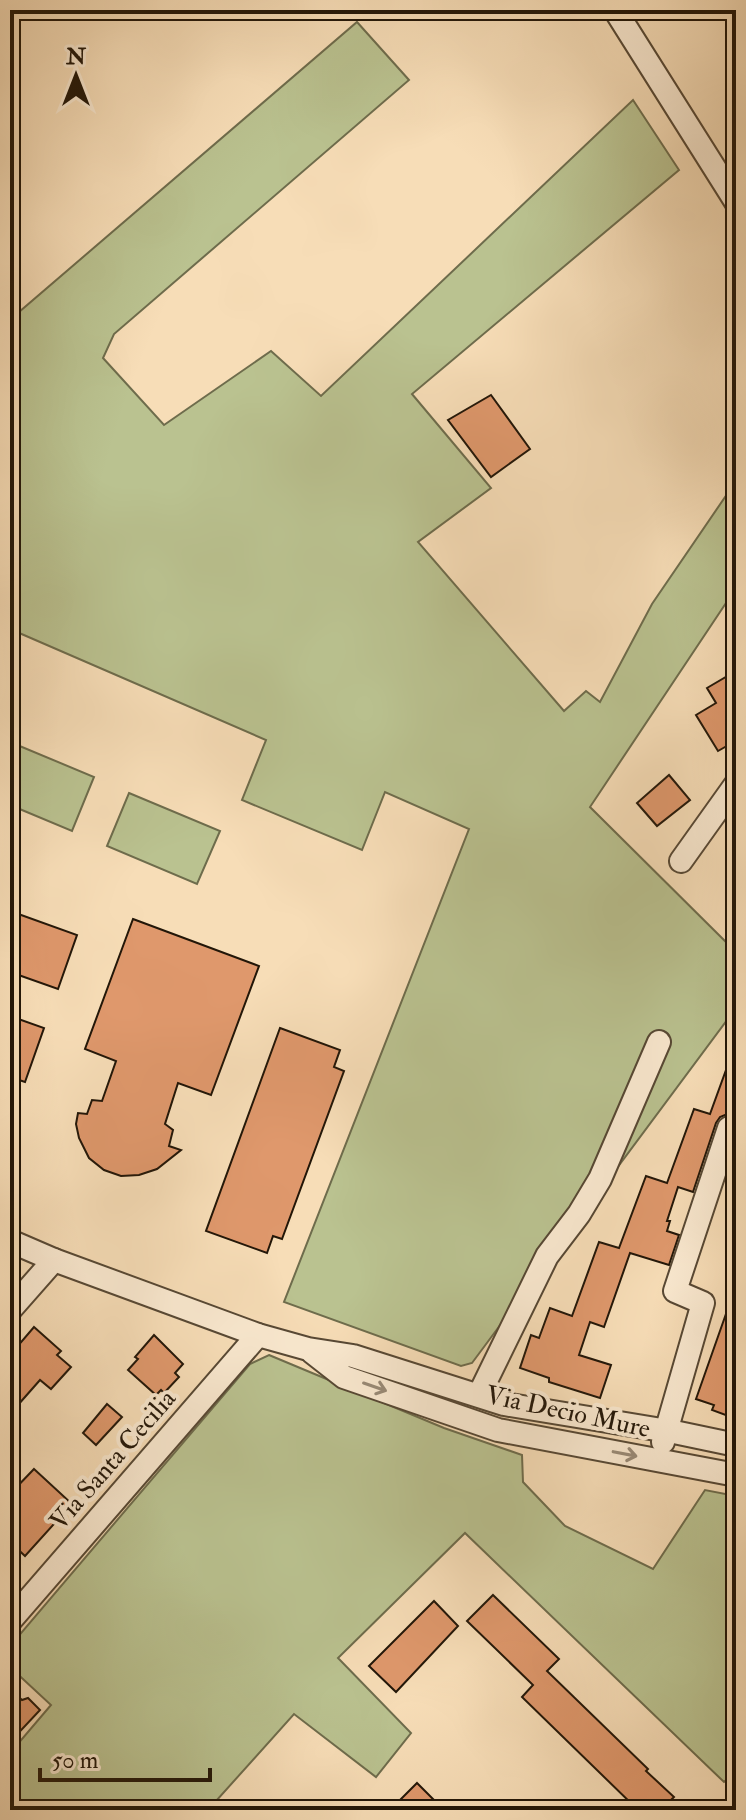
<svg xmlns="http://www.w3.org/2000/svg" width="746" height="1820" viewBox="0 0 746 1820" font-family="'IM FELL Double Pica',serif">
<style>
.green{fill:#bac290;stroke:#6e6c4c;stroke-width:2}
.building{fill:#df986c;stroke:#221608;stroke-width:2}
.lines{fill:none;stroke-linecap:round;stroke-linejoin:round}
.minor-casing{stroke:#574834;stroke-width:26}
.minor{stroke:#fae9d0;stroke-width:22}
.oneway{stroke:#998a76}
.labels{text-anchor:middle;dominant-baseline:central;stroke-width:8;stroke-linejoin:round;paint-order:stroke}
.street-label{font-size:26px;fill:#221608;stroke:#fae9d0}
</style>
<rect width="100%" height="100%" fill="#f7ddb7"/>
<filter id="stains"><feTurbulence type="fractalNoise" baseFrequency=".0025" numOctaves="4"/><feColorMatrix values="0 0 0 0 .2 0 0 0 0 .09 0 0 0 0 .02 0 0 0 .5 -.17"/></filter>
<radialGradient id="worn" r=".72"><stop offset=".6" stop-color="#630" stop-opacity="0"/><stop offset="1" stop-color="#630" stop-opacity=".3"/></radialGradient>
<!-- green -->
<g class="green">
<polygon points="357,22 409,80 114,334 103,358 164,425 271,351 321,396 633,100 679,170 412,394 491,488 418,542 564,711 586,691 600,702 652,604 736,481 736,588 590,807 736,952 736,1008 472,1363 461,1366 284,1302 469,829 385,792 362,850 242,800 266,740 10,629 10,317 12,318"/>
<polygon points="10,742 94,777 72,831 10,805"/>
<polygon points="129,793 220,831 197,884 107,846"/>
<polygon points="269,1355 444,1428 522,1455 523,1482 565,1526 653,1569 705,1490 736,1496 736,1771 724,1782 465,1533 338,1658 411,1733 376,1777 294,1714 208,1810 10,1810 10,1753 51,1705 10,1667 10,1646 250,1364"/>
</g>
<!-- building -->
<g class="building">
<polygon points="491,395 530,449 491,477 448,420"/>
<polygon points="736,671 736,733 729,738 732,743 718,751 696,715 716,703 707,688"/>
<polygon points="669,775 690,800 657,826 637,803"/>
<polygon points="10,911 77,935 58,989 10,972"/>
<polygon points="133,919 259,966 211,1095 178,1083 165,1124 173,1130 169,1146 181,1150 157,1169 139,1175 121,1176 104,1170 89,1158 79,1138 76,1124 78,1113 87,1114 92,1100 102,1101 116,1061 85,1049"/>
<polygon points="10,1016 44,1028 25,1082 10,1077"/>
<polygon points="280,1028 340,1050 334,1067 344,1071 282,1239 273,1236 267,1253 206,1231"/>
<polygon points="734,1048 736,1048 736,1116 725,1115 720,1117 716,1123 693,1192 678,1187 667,1221 670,1221 667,1231 679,1235 669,1265 630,1253 604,1327 590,1322 579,1355 611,1365 600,1398 549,1382 549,1378 520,1368 531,1335 539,1338 550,1308 572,1316 599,1242 619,1248 646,1176 667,1183 694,1109 710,1114"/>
<polygon points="733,1294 736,1295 736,1403 731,1417 712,1410 714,1405 696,1399"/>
<polygon points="34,1327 61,1351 57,1355 71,1367 51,1389 40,1380 10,1414 10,1355"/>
<polygon points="154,1335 183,1364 175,1373 179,1377 164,1393 161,1390 156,1395 128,1370 138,1359 135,1357"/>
<polygon points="107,1404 122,1417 96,1445 83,1433"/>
<polygon points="34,1469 72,1504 25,1556 10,1542 10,1494"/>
<polygon points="493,1595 559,1659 547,1671 648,1769 646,1771 674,1797 661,1810 638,1810 522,1697 533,1685 467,1621"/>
<polygon points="434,1601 458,1626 396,1692 369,1666"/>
<polygon points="10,1689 22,1700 28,1698 40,1710 10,1742"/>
<polygon points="417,1783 444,1810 390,1810"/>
</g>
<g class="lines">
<!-- minor casing -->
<g class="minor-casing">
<g id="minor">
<polyline points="615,10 736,202"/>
<polyline points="681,861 736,784"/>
<polyline points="10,1241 54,1260 258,1335 308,1349 353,1356 504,1404 674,1432 736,1445"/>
<polyline points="10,1310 54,1260"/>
<polyline points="312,1352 344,1377 498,1430 736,1475"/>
<polyline points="479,1395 547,1256 579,1214 600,1179 659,1042"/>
<polyline points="663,1442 703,1303 675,1291 729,1128"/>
<polyline points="10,1621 258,1335"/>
</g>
</g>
<!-- minor -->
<use href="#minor" class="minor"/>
</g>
<!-- one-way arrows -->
<defs><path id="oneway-shaft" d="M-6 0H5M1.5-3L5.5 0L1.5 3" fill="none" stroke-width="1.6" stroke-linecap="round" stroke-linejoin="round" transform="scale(2)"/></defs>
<g class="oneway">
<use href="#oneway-shaft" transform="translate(375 1387) rotate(19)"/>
<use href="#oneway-shaft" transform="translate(625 1454) rotate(11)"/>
</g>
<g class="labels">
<!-- street labels -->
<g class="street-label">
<text transform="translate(568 1412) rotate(12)">Via Decio Mure</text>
<text transform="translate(113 1460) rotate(-49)">Via Santa Cecilia</text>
</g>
</g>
<!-- margin -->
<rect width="746" height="1820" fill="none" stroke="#f7ddb7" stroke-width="40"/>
<rect x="12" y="12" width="722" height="1796" fill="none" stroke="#221608" stroke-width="4"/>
<rect x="20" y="20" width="706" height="1780" fill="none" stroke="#221608" stroke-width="2"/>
<!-- north arrow -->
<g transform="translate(76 76)" stroke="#fae9d0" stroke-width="6" paint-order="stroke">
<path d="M0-6L14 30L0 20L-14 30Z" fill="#221608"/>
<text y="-12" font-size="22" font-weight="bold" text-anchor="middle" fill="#221608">N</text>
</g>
<!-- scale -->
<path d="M40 1768v12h170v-12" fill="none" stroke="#221608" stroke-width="4"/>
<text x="52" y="1768" font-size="24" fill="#221608" stroke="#fae9d0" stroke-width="6" paint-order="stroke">50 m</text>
<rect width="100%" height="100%" filter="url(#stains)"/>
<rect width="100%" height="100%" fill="url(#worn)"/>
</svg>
